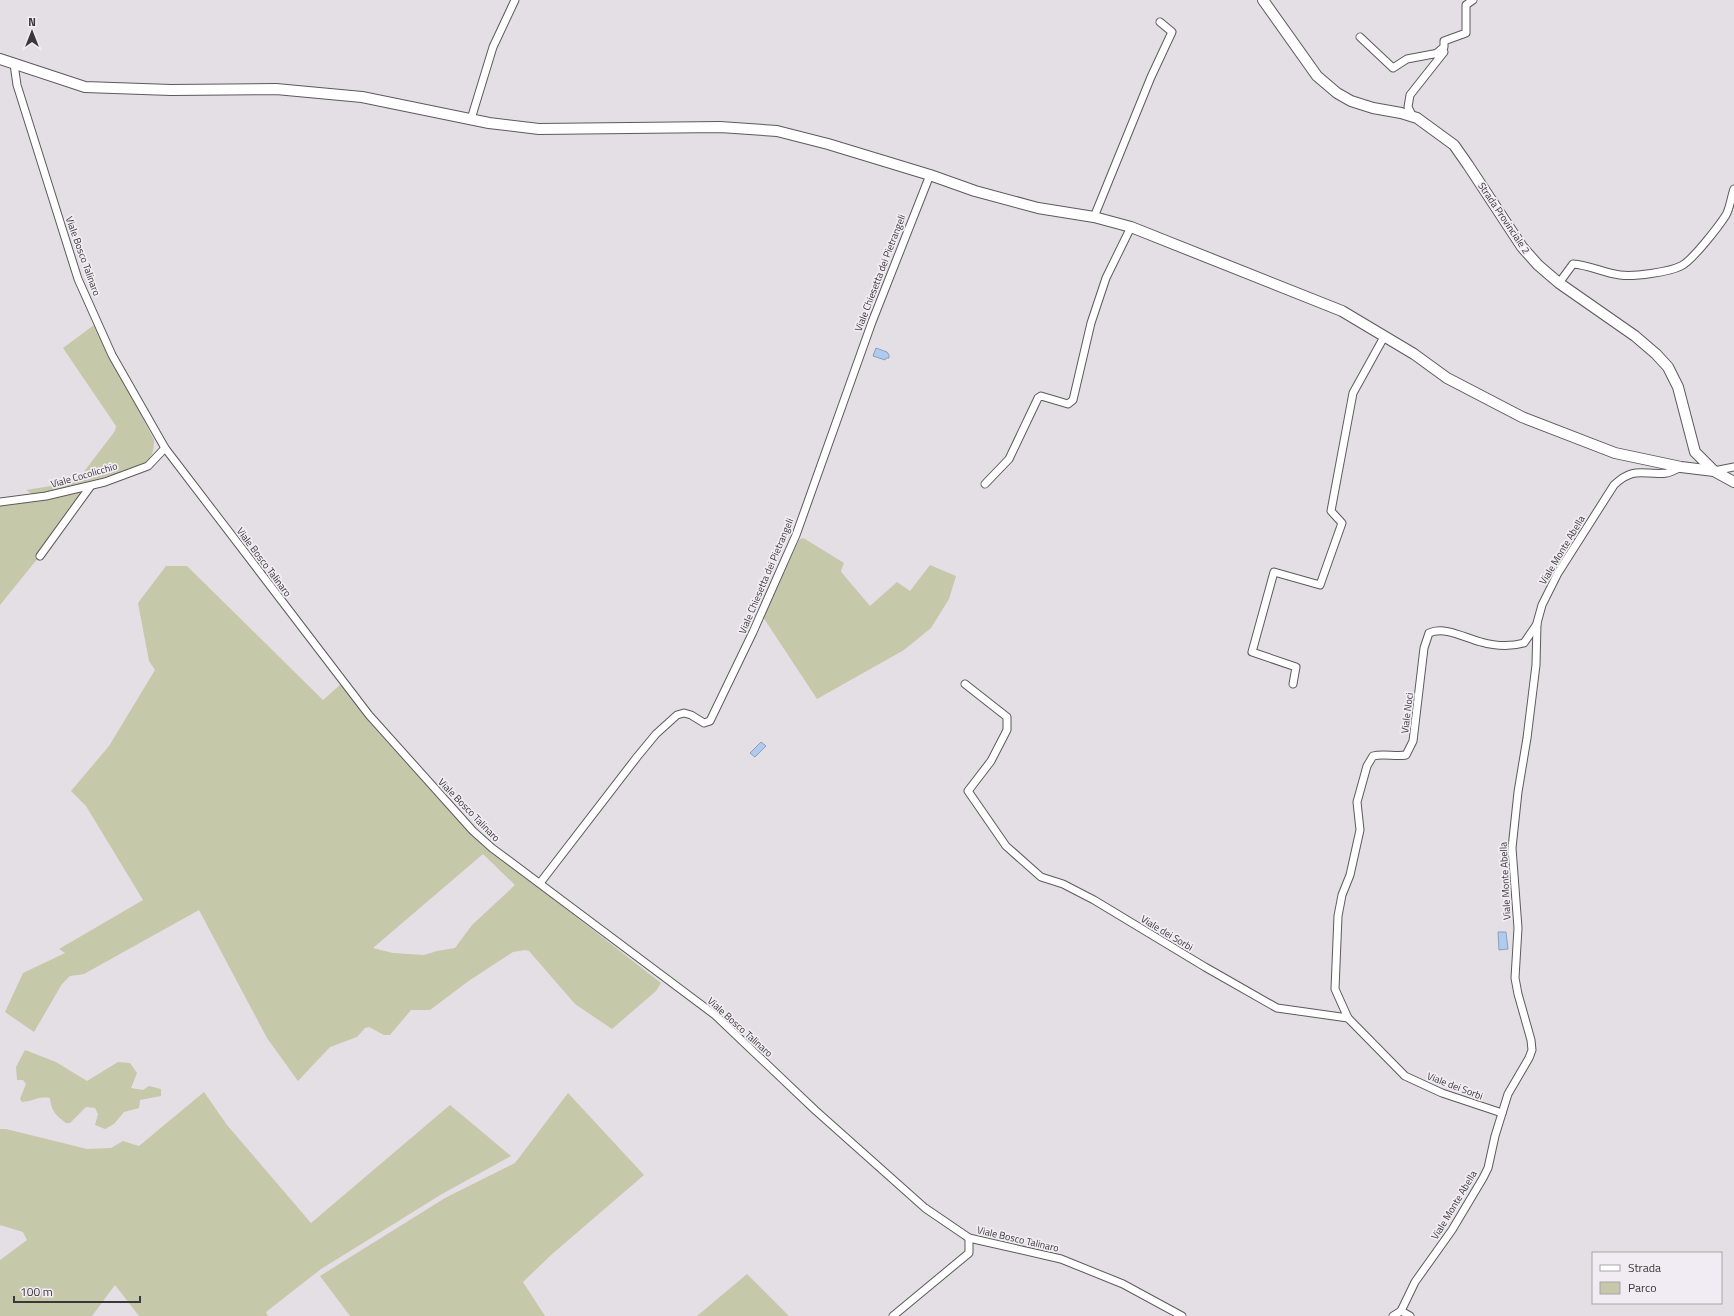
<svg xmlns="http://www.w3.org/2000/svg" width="1734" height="1316" viewBox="0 0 1734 1316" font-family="'Titillium Web',sans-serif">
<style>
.green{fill:#c5c8a9;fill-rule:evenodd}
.water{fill:#afccf0;stroke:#8c9fb9}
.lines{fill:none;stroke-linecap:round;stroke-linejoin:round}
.street-casing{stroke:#5d595e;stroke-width:9}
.secondary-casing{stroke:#5d595e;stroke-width:12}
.street{stroke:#fff;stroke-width:7}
.secondary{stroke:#fff;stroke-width:10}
.labels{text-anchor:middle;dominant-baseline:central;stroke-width:3.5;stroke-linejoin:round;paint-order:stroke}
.street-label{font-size:10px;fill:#393739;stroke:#f1ecf3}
</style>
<rect width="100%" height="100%" fill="#e4dfe5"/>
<!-- green -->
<g class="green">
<path d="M94 325 154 440C154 457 149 460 137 469L34 495 26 490 76 482 115 431 116 426 63 348Z"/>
<polygon points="82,492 38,558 0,605 0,504 25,503"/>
<polygon points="802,538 805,539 844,563 841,571 842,573 870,606 897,582 910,591 930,565 956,576 949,599 931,628 904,650 817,699 763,617 799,540"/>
<path d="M166 566H187L323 700 341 684 370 723 445 806 489 849 661 983 656 991 612 1029 575 1004 529 951 525 950 513 952 470 980 430 1010H411L390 1035H384L369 1027 365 1028 357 1037 330 1047 298 1081 267 1038 199 910 84 974 70 976 62 984 34 1032 5 1012 23 973 65 953 59 949 143 900 86 806 71 791 109 746 155 670 149 661 138 603ZM483 854 515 885 472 925 455 948 437 951 424 955 393 953 373 948Z"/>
<path d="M25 1050 56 1062 87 1081 118 1062 130 1063 137 1073 131 1088 143 1090 149 1086 161 1089V1096L140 1100 139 1108 124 1112 114 1124 105 1129 95 1125 98 1114 95 1108 86 1107 70 1123H66C55 1115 51 1110 50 1098 37 1096 35 1101 22 1102L20 1099 26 1084 23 1080H17L16 1067Z"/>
<polygon points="204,1092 227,1125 311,1223 450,1105 511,1156 442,1194 321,1269 266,1312 268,1316 139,1316 115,1285 92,1316 0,1316 0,1260 27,1240 23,1232 0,1225 0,1129 6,1129 87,1149 111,1148 123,1141 139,1146"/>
<polygon points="568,1093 644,1175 551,1255 523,1282 545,1316 350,1316 320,1276 445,1198 515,1163"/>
<polygon points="747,1274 789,1316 697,1316"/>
</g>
<!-- water -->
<g class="water">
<polygon points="876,348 887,352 889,355 889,358 886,358 885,360 873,356"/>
<polygon points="761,742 766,746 755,757 750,753"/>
<polygon points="1498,932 1506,932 1508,949 1499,950"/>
</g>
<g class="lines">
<!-- street casing -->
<g class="street-casing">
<g id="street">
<polyline points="1360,37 1393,68 1407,59 1444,52 1410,95 1408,107 1413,117"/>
<polyline points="1437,53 1444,47 1444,41 1466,33 1466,5 1473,0"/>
<polyline points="14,64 17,85 78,279 112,355 165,448 369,715 473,831 492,848 715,1015 815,1110 925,1208 969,1238 1061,1259 1123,1284 1182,1316"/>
<polyline points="471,119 493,47 515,0"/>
<polyline points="1094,217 1151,77 1172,32 1160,22"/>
<path d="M1559 283 1573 264C1589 265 1604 273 1620 275 1634 277 1669 272 1681 266 1692 261 1719 226 1726 215 1730 208 1731 197 1734 189"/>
<polyline points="1714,471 1734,467"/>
<polyline points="985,484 1009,459 1038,398 1041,396 1068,404 1073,400 1091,323 1106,278 1131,227"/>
<polyline points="0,502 46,496 105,482 148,466 165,448"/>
<polyline points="40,556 90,487"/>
<polyline points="965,684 1007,717 1007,730 991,761 968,791 1006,846 1041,877 1063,884 1094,900 1205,967 1277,1008 1348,1018 1405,1076 1442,1093 1502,1113"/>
<polyline points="1293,684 1296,667 1252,652 1274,572 1320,585 1342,523 1331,511 1353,393 1384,337"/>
<polyline points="540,883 637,757 656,734 677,715 684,713 691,715 704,723 710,721 753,632 796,535 872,322 930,175"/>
<path d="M1348 1018 1335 989 1338 916 1342 895 1350 875 1360 830 1357 802 1367 766 1373 756C1384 753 1395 757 1406 755L1413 741 1424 648 1429 633C1445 626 1465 638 1481 642 1495 646 1510 647 1524 643L1537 624"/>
<path d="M1401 1311 1415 1282 1452 1230 1483 1178 1488 1168 1495 1136 1508 1094 1529 1058 1532 1050 1531 1040 1518 994 1515 978 1518 928 1512 848 1518 792 1527 738 1536 665 1537 623 1542 605 1558 573 1614 485C1635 465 1644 476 1667 473 1671 472 1677 469 1681 467"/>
<polyline points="1401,1311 1410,1316"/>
<polyline points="893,1316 969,1253 969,1238"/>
<polyline points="1393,1316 1401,1311"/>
</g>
</g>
<!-- secondary casing -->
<g class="secondary-casing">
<g id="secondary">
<polyline points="1263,0 1317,76 1337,93 1351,101 1373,108 1401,113 1417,118 1454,145 1468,165 1522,247 1538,265 1559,283 1635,336 1656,354 1668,367 1678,387 1695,452 1714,471 1734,482"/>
<polyline points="0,59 85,87 171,90 276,89 362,97 489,123 539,129 720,127 777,131 828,144 930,175 975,191 1038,208 1094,217 1131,227 1342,311 1414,354 1447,378 1522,417 1615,453 1681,467 1714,471"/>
</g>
</g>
<!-- street -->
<use href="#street" class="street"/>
<!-- secondary -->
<use href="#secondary" class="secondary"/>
</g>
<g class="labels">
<!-- street labels -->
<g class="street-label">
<text transform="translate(1504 218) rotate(56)">Strada Provinciale 2</text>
<text transform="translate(83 256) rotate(70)">Viale Bosco Talinaro</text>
<text transform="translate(880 273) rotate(-69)">Viale Chiesetta dei Pietrangeli</text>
<text transform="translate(84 475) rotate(-16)">Viale Cocolicchio</text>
<text transform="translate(1562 550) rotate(-59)">Viale Monte Abella</text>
<text transform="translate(264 562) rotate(53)">Viale Bosco Talinaro</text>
<text transform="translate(766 576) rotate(-67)">Viale Chiesetta dei Pietrangeli</text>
<text transform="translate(1407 713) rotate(-83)">Viale Noci</text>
<text transform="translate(469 810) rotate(46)">Viale Bosco Talinaro</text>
<text transform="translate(1505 881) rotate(-93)">Viale Monte Abella</text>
<text transform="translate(1167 933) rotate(31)">Viale dei Sorbi</text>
<text transform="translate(740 1027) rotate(42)">Viale Bosco Talinaro</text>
<text transform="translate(1455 1086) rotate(21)">Viale dei Sorbi</text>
<text transform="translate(1454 1205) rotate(-59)">Viale Monte Abella</text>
<text transform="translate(1018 1239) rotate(13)">Viale Bosco Talinaro</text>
</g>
</g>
<!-- legend -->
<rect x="1592" y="1252" width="130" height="52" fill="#f1ecf3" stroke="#a7a4a9"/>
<rect x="1600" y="1265" width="20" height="6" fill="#ffffff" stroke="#a7a4a9"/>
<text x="1628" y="1272" font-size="12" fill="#393739">Strada</text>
<rect x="1600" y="1282" width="20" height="12" fill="#c5c8a9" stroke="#a7a4a9"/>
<text x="1628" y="1292" font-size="12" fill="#393739">Parco</text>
<!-- north arrow -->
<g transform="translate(32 32)" stroke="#f1ecf3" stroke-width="3" paint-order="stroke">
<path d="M0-3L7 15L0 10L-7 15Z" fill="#393739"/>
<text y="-6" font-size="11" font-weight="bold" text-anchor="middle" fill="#393739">N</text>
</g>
<!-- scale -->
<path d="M14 1296v6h126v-6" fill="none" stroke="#393739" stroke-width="2"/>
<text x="20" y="1296" font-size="12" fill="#393739" stroke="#f1ecf3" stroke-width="3" paint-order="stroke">100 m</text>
</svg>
